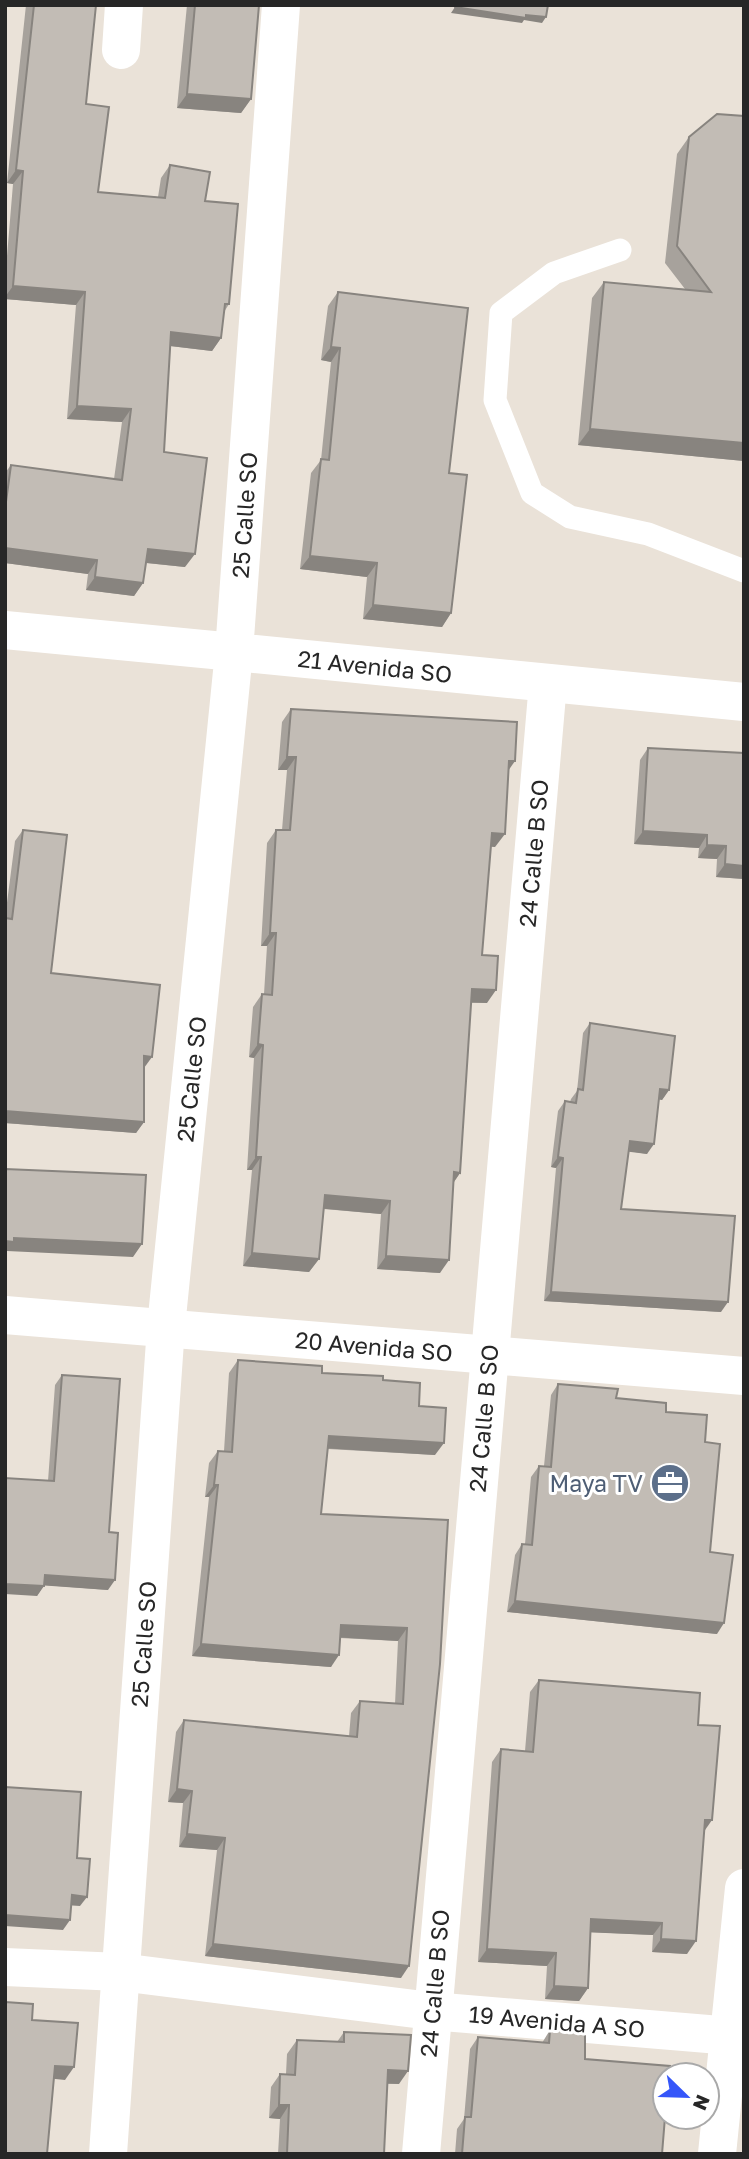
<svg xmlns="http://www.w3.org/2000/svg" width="749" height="2159" viewBox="0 0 749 2159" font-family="'Golos Text',sans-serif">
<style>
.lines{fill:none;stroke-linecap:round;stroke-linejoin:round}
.lane{stroke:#fff;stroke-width:23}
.street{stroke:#fff;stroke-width:38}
.secondary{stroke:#fff;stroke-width:38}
.wall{fill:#a7a29c}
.shaded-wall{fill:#88847f}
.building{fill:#c2bcb5;stroke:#88847f;stroke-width:2}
.labels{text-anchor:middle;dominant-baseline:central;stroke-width:6;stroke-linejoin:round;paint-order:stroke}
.street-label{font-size:23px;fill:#272727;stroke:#fff}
.service-label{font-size:23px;fill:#4e5e75;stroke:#fff;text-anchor:end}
</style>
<rect width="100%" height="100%" fill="#eae2d8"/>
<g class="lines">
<!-- lane -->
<polyline class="lane" points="620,250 554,273 501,313 495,400 532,493 570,517 648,534 744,571"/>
<!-- street -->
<g class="street">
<polyline points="281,5 234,652 744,702"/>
<polyline points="121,50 124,5"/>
<polyline points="5,1315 744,1376"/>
<polyline points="5,1967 120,1972 431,2011 744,2037"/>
<polyline points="421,2154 548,683"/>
<polyline points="717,2154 744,1888"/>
</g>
<!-- secondary -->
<polyline class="secondary" points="5,630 234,652 166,1327 108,2154"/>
</g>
<!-- wall -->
<g class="wall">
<polygon points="26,5 96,5 86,104 98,192 158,197 161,178 170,165 205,201 229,304 224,312 221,338 212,351 170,346 164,452 185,567 146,563 143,583 134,596 86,590 88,574 5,563 5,473 11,465 114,479 122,422 67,419 76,305 5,299 5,280 13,184 7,183"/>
<polygon points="187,5 259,5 251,99 241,113 177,108"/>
<polygon points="744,116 744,461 578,445 592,298 604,282 685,289 665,263 677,154 689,137"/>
<polygon points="338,292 449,473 451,613 442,627 363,619 367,577 300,569 311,473 321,460 331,362 321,360 328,306"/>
<polygon points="291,709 509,770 495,847 491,846 482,955 487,1003 471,1003 460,1173 454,1182 440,1273 377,1269 381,1214 324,1209 319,1259 309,1272 243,1266 252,1170 247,1170 254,1058 249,1057 253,1007 262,994 264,994 267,946 261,946 267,843 276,830 282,830 287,770 278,770 282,722"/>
<polygon points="648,748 744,753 744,879 716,877 717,859 698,858 699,848 634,844 640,760"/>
<polygon points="23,830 51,973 144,1068 144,1122 136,1133 5,1123 5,918 15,841"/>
<polygon points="590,1023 669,1090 662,1100 658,1099 647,1154 629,1151 621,1209 721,1312 544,1301 556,1168 551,1167 558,1111 565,1101 570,1102 571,1099 577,1091 583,1033"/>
<polygon points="238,1360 322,1373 383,1380 419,1406 435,1455 328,1449 321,1514 448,1520 401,1978 205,1956 217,1850 179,1847 183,1803 168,1802 176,1732 184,1720 349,1736 351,1713 360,1701 395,1704 398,1641 340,1638 331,1667 192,1656 209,1497 205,1497 209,1463 218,1451 224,1451 229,1373"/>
<polygon points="62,1375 109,1532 108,1590 44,1585 37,1596 48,1481 55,1385"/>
<polygon points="558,1384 666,1412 705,1442 710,1552 717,1634 507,1612 515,1555 522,1544 525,1544 531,1477 539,1466 544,1466 551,1395"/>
<polygon points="539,1680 698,1725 704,1831 687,1954 652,1952 653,1935 590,1932 588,1988 579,2001 545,1999 547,1966 478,1962 492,1762 501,1749 525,1751 530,1692"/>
<polygon points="550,2030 585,2059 662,2154 455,2154 457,2129 464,2119 470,2049 478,2037 542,2043"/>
<polygon points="344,2032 399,2084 387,2084 384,2154 278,2154 280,2119 269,2118 271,2087 280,2074 286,2074 287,2054 297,2040 337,2042"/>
</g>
<!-- shaded-wall -->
<g class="shaded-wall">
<polygon points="455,7 546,17 542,23 524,20 522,23 451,13"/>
<polygon points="187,94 251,99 241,113 177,108"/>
<polygon points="16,170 23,171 13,184 7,183"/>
<polygon points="13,286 85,292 76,305 5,299 5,297"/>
<polygon points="171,332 221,338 212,351 162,345"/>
<polygon points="331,347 340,348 331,362 321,360"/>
<polygon points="77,406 131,409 122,422 67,419"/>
<polygon points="590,429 744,443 744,461 578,445"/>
<polygon points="5,548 97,560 88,574 5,563"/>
<polygon points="148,549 195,554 185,567 138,562"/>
<polygon points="310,556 377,563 367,577 300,569"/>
<polygon points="95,577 143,583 134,596 86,590"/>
<polygon points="373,605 451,613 442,627 363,619"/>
<polygon points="287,757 296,757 287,770 278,770"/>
<polygon points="509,761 515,761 506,774"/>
<polygon points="643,831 707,835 699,848 634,844"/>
<polygon points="492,833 505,834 495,847 483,846"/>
<polygon points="707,845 726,846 717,859 698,858"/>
<polygon points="725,864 744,866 744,879 716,877"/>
<polygon points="270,933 276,933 267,946 261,946"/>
<polygon points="472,989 496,990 487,1003 463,1002"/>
<polygon points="258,1044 263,1045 254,1058 249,1057"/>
<polygon points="144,1056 152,1057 144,1068"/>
<polygon points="660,1089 669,1090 662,1100 653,1098"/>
<polygon points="5,1111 144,1122 136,1133 5,1123"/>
<polygon points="630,1141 654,1144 647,1154 623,1151"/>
<polygon points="256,1157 261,1157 252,1170 247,1170"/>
<polygon points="558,1157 563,1158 556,1168 551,1167"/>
<polygon points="454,1172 460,1173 451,1186"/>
<polygon points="325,1195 390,1201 381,1214 316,1208"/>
<polygon points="14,1238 142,1244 133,1257 7,1251 5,1254 5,1241"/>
<polygon points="252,1253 319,1259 309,1272 243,1266"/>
<polygon points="386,1256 449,1260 440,1273 377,1269"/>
<polygon points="551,1292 728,1302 721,1312 544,1301"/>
<polygon points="329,1436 444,1443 435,1455 321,1448"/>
<polygon points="214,1485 218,1485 209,1497 205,1497"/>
<polygon points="45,1575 115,1580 108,1590 38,1585"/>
<polygon points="5,1584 44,1586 37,1596 5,1594"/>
<polygon points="515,1601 724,1623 717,1634 507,1612"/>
<polygon points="341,1625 407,1628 398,1641 332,1637"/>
<polygon points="201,1644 339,1655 331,1667 192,1656"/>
<polygon points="177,1789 192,1791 183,1803 168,1802"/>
<polygon points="705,1820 712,1820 703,1833"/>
<polygon points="187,1834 225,1838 217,1850 179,1847"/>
<polygon points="72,1895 87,1897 80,1906 65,1905"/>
<polygon points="5,1915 70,1920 63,1930 5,1926"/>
<polygon points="591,1919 662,1923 653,1935 582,1932"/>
<polygon points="661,1939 696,1941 687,1954 652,1952"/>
<polygon points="213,1944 409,1966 401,1978 205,1956"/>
<polygon points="487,1949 556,1953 547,1966 478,1962"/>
<polygon points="554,1986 588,1988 579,2001 545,1999"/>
<polygon points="55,2066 74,2067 65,2080 46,2078"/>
<polygon points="388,2070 408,2071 399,2084 379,2083"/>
<polygon points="279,2105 289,2105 280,2119 269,2118"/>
</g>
<!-- building -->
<g class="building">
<polygon points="34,5 96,5 86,104 109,107 98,192 165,198 170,165 210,172 205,201 238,204 229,304 225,304 221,338 171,332 164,452 207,458 195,554 148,549 143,583 95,577 97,560 5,548 5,509 11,465 122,480 131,409 77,406 85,292 13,286 23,171 16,170"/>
<polygon points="195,5 259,5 251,99 187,94"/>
<polygon points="455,5 548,5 546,17 526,15 526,18 455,7"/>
<polygon points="717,114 744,116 744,443 590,429 604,282 711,292 677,246 689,137"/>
<polygon points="338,292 468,308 449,473 467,475 451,613 373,605 377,563 310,556 321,459 329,460 340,348 331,347"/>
<polygon points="291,709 517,722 515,761 509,761 505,834 492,833 482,955 498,956 496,990 472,989 460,1173 454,1172 449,1260 386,1256 390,1201 325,1195 319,1259 252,1253 261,1157 256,1157 263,1045 258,1044 262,994 272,995 276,933 270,933 276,830 290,830 296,757 287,757"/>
<polygon points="648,748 744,753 744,866 725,864 726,846 707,845 707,835 643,831"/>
<polygon points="23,830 67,835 51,973 160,985 152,1057 144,1056 144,1122 5,1111 5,918 12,919"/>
<polygon points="590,1023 675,1036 669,1090 660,1089 654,1144 630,1141 621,1209 735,1216 728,1302 551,1292 563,1158 558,1157 565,1101 576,1103 578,1089 583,1090"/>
<polygon points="5,1169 146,1175 142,1244 14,1238 14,1242 5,1241"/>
<polygon points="238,1360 322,1366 322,1373 383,1376 383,1380 420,1383 419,1406 446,1408 444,1443 329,1436 321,1514 448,1520 440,1664 409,1966 213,1944 225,1838 187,1834 192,1791 177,1789 184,1720 357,1737 360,1701 403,1704 407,1628 341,1625 339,1655 201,1644 218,1485 214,1485 218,1451 232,1452"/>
<polygon points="62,1375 120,1379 109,1532 118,1533 115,1580 45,1575 44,1586 5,1584 5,1478 54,1481"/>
<polygon points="558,1384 618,1389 616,1398 666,1403 666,1412 707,1415 705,1442 720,1444 710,1552 733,1555 724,1623 515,1601 522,1544 532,1545 539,1466 551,1467"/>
<polygon points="539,1680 700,1693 698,1725 720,1726 712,1820 705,1820 696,1941 661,1939 662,1923 591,1919 588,1988 554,1986 556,1953 487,1949 501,1749 533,1752"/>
<polygon points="5,1787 81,1792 77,1858 90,1859 87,1897 72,1895 70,1920 5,1915"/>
<polygon points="5,2002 33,2004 32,2020 78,2023 74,2067 55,2066 47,2154 5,2154"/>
<polygon points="550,2030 585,2033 585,2059 670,2066 669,2075 665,2075 665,2117 662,2154 462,2154 465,2117 471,2117 478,2037 549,2043"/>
<polygon points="344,2032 411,2035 408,2071 388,2070 384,2154 287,2154 289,2105 279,2105 280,2074 295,2075 297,2040 344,2042"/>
</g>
<!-- icons -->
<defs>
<g id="office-disc" transform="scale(2.0125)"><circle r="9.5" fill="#5c6f8a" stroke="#fff"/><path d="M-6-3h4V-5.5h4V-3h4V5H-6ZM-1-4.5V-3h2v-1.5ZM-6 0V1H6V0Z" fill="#fff"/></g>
</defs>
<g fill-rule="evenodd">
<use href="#office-disc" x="670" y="1483"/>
</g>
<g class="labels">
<!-- street labels -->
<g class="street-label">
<text transform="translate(244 515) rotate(-86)">25 Calle SO</text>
<text transform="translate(375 666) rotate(6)">21 Avenida SO</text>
<text transform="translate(533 853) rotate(-85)">24 Calle B SO</text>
<text transform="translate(191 1079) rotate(-84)">25 Calle SO</text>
<text transform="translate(374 1346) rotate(5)">20 Avenida SO</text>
<text transform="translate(483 1418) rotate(-85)">24 Calle B SO</text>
<text transform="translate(143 1644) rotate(-86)">25 Calle SO</text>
<text transform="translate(434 1983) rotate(-85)">24 Calle B SO</text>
<text transform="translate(557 2021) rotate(5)">19 Avenida A SO</text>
</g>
<!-- service labels -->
<g class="service-label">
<text x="643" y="1483">Maya TV</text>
</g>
</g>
<!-- border -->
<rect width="749" height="2159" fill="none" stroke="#272727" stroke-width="14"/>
<!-- north arrow -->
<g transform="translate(686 2096) rotate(113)"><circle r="33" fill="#ffffff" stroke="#a9a9a9" stroke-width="2"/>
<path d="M0-5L12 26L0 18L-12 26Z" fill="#3556f9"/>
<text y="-10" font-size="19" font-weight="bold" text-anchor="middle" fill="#272727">N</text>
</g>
</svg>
